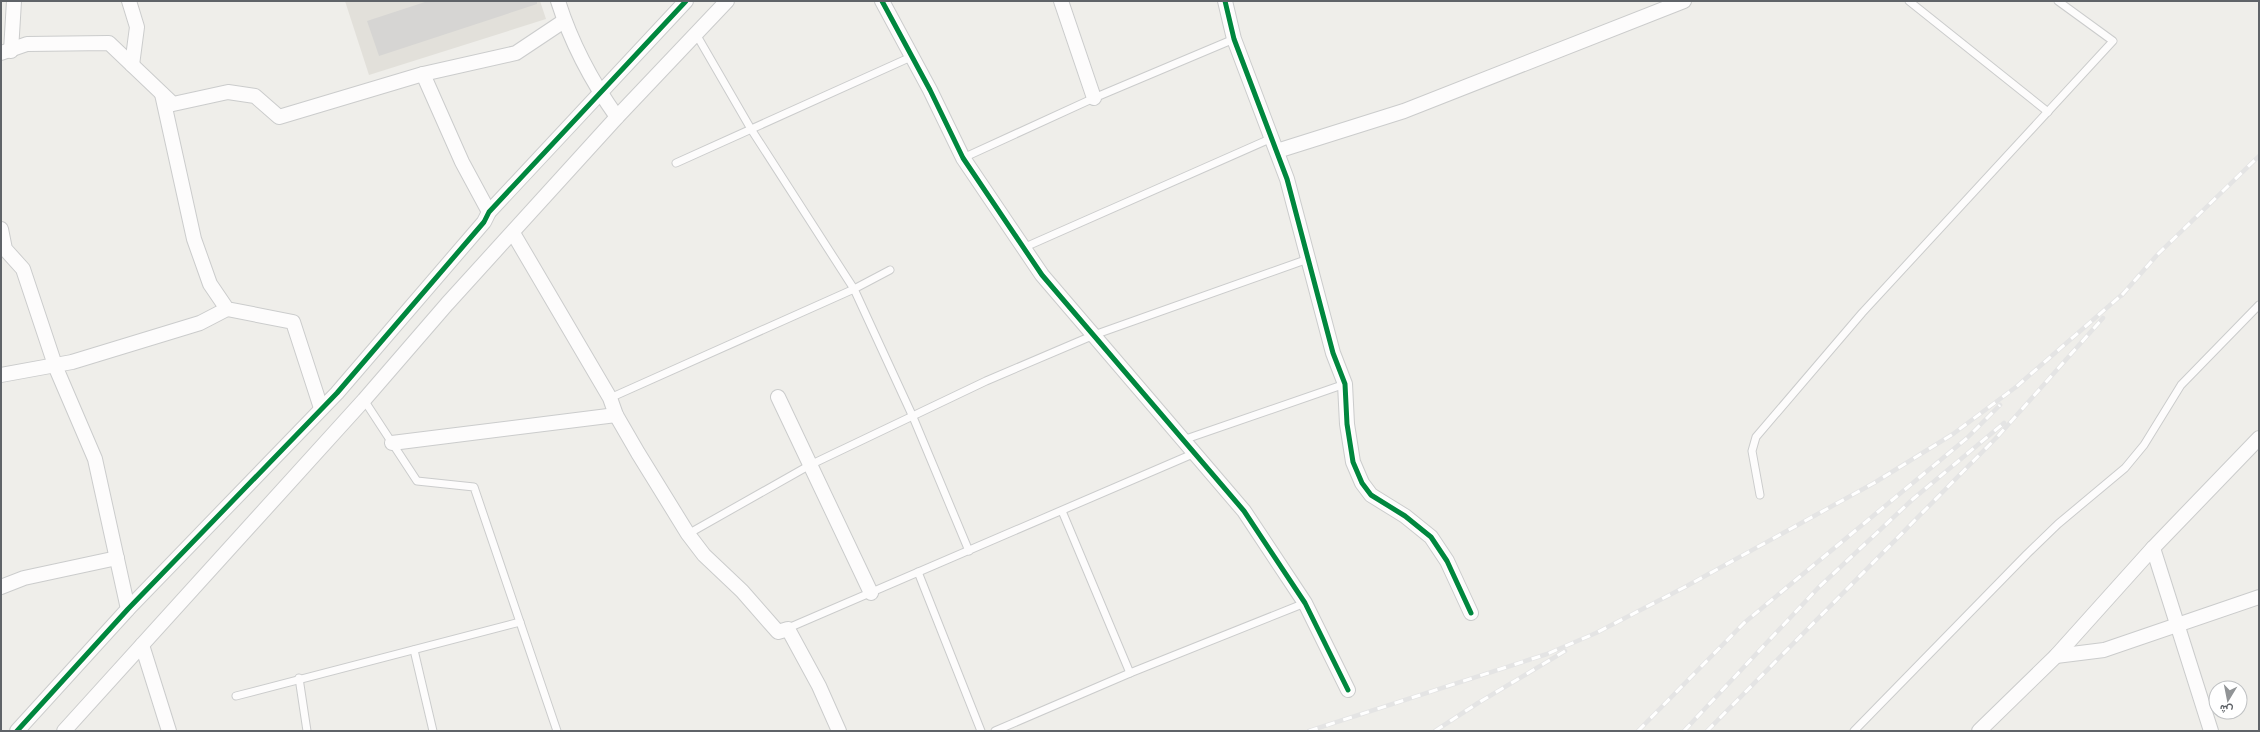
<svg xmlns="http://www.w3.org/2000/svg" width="2260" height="732" viewBox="0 0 2260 732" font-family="'Alegreya Sans',Vazirmatn,sans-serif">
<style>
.education{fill:#e2e0da}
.building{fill:#d6d5d3}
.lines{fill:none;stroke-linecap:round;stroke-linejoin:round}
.lane-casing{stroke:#cbcccc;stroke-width:9}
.street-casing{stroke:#cbcccc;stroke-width:16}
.lane{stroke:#fdfcfc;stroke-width:7}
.street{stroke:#fdfcfc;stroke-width:14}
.rail-casing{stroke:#e4e4e4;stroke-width:4.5}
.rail{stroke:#fff;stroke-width:3;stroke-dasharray:9;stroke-linecap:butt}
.cycleway-casing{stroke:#fff;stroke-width:8}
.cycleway{stroke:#00873e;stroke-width:5}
</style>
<rect width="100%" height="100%" fill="#efeeea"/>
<!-- education -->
<polygon class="education" points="345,1 540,1 546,19 369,75"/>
<!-- building -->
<polygon class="building" points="428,1 537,1 537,4 379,56 367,21"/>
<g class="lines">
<!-- lane casing -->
<g class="lane-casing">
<g id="lane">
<polyline points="1909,1 2048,112"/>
<polyline points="696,34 751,129 854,289 913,417 969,551"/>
<polyline points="963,158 1094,98 1234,39"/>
<polyline points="676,163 911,57"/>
<polyline points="1023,248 1272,138"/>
<polyline points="610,398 854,289 890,270"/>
<polyline points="364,400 417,481 474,487 557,731"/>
<polyline points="1183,440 1345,384"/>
<polyline points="1760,495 1752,451 1756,437 1862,313 2113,41 2058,1"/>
<polyline points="1062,511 1130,673"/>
<polyline points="688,534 810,465 986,381 1094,335 1308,259"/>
<polyline points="918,572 981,731"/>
<polyline points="786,629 1195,453"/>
<polyline points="414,650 433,731"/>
<polyline points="299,678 307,731"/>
<polyline points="236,696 520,622"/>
<polyline points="995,731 1130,673 1305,603"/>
<polyline points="1854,731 2027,554 2058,524 2125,468 2144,445 2181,385 2259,305"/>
</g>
</g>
<!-- street casing -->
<g class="street-casing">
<g id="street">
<polyline points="129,1 137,27 132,65"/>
<path d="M558 1C571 42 592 82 617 117"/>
<polyline points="882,1 930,90 963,158 1042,275 1244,511 1305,603 1348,690"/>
<polyline points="1061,1 1094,98"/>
<polyline points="1225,1 1234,39 1287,179 1333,353 1345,384 1347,424 1353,462 1362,483 1371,495 1405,516 1431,537 1447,561 1471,613"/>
<polyline points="11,51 14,1"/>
<polyline points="1,53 27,44 109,43 173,104 228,92 255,96 279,117 423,74"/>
<polyline points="162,94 194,239 210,284 227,309 293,322 321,408"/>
<polyline points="1277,151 1404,111 1684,1"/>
<polyline points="489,212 462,162 423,74 516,53 564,21"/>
<polyline points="1,229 5,249 23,269 56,368 95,459 128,609"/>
<polyline points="513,233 610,398 616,415 638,453 688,534 704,555 742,591 778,632 788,629 819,686 839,731"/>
<polyline points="1,375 72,362 200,323 227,309"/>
<polyline points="778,397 871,593"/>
<polyline points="392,443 616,415"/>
<polyline points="2153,548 2211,731"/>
<polyline points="1,587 24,578 117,558"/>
<polyline points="142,645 169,731"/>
<polyline points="2056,656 2104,650 2259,597"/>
<polyline points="17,731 128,609 337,393 484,222 489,212 686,1"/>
<polyline points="64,731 364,400 447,304 617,117 727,1"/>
<polyline points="1979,731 2056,656 2153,548 2259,438"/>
</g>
</g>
<!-- lane -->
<use href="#lane" class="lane"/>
<!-- street -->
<use href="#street" class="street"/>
<!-- rail casing -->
<g class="rail-casing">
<g id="rail">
<polyline points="2122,295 2158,254 2259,156"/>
<polyline points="1309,731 1547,654 1596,633 1685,587 1874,483 1953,434 2016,387 2125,292"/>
<polyline points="1435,731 1478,703 1565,651"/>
<polyline points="1638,731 1744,623 1967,438 2000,405"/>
<polyline points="1684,731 1818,588 1913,499 2004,423"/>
<polyline points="1707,731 1999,435 2103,318"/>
</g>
</g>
<!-- rail -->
<use href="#rail" class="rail"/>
<!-- cycleway casing -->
<g class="cycleway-casing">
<g id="cycleway">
<polyline points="882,1 930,90 963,158 1042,275 1244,511 1305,603 1348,690"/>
<polyline points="1225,1 1234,39 1287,179 1333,353 1345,384 1347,424 1353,462 1362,483 1371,495 1405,516 1431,537 1447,561 1471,613"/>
<polyline points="17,731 128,609 337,393 484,222 489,212 686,1"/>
</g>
</g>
<!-- cycleway -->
<use href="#cycleway" class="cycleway"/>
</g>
<!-- border -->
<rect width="2260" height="732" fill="none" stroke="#5f6368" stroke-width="4"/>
<!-- north arrow -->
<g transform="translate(2228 700) rotate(190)"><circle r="19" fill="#ffffff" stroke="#bfc1c3"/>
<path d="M0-3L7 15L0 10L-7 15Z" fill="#919496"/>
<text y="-6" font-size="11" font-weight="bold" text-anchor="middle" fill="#5f6368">ش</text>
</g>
</svg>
